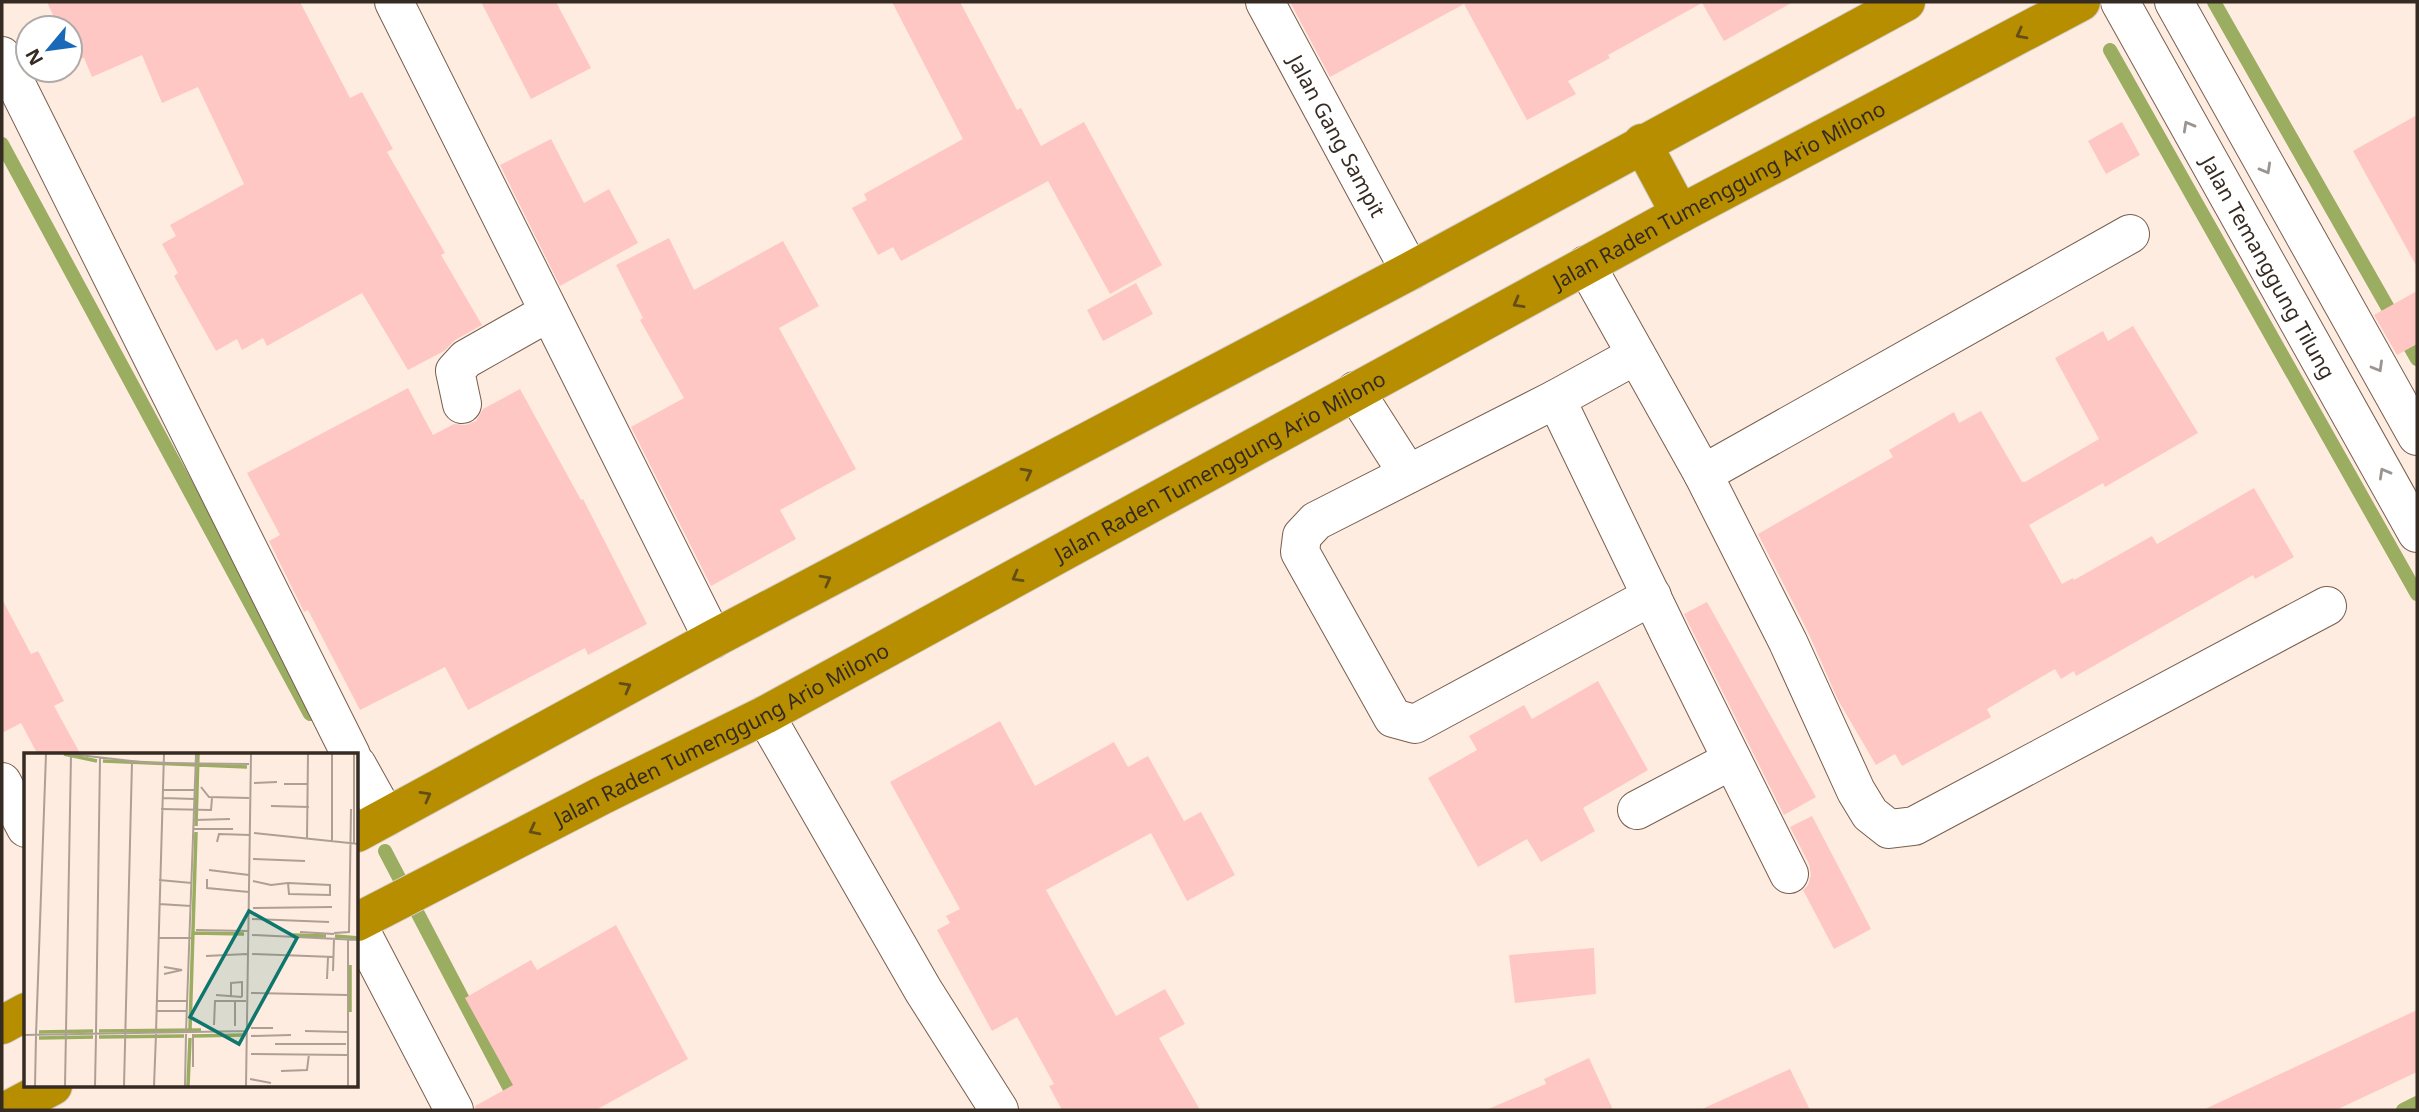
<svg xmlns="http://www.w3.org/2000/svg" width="2419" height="1112" font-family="'Noto Sans',sans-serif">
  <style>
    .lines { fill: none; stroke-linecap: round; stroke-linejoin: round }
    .stream { stroke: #9aad60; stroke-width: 14 }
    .building { fill: #fec7c3 }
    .minor-casing { stroke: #785f4e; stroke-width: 40 }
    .highway-casing { stroke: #d3d0cf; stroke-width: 40 }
    .minor { stroke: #fff; stroke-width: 38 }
    .highway { stroke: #b68e00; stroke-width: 38 }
    .oneway { stroke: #634e17 }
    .oneway2 { stroke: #9a9591 }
    .labels { text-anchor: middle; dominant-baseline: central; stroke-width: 5; stroke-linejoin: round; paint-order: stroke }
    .street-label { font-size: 21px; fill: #362b23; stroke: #fff }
    .inset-river { fill: none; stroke: #9aad60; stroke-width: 3.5 }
    .inset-road { fill: none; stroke: #ae9f94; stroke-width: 2 }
    .view { fill: #0f766e; fill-opacity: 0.15; stroke: #0f766e; stroke-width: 3.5 }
    .inset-edge { fill: none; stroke: #362b23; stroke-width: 3.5 }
  </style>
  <rect width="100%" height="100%" fill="#feece0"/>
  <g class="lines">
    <path class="stream" d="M2214,2L2417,359
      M2110,50L2417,594
      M2,144L310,714
      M385,851L521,1110
      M2403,1110L2417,1103"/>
  </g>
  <path class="building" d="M47,2H300L350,98L362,92L393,149L387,152L445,253L441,255L482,325L455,340L444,351L408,370L362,293L267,346L263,338L242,350L237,339L216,351L174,276L178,273L162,244L176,236L170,225L244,184L198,87L162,103L142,55L92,77L84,58H72L70,28H59Z
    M481,2H556L591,68L531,99Z
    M892,2H960L1017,110L1021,108L1041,146L1084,122L1162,265L1110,294L1048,181L901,261L893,247L878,255L852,208L867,200L864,194L963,139Z
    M1290,2H1793L1724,41L1702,3L1608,55L1610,58L1568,81L1576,94L1527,120L1464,4L1330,77Z
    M2417,115V267L2353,151Z
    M2122,122L2140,155L2106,174L2088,141Z
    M551,139L584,203L609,189L638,243L560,286L500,165Z
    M669,238L694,290L783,241L819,306L779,328L856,469L780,510L796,539L711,586L631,427L684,398L640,320L643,318L616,265Z
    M1136,283L1153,314L1103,341L1087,310Z
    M2417,291V344L2397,355L2374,315Z
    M2133,326L2198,433L2105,487L2103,483L2029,525L2062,584L2073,578L2074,580L2152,536L2157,544L2254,488L2294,557L2255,579L2253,575L2076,676L2074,671L2061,679L2055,669L1987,709L1991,717L1902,766L1895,754L1876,765L1838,700L1808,632L1758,534L1893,457L1889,450L1954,412L1959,423L1981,411L2022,482H2025L2099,439L2055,358L2103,331L2108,341Z
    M408,388L433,435L454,424L466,425L476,421L483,409L520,389L581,500L583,499L647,624L588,655L585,648L468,710L445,667L360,710L308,610L304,612L269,541L280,535L247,473Z
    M2,599L31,654L38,651L64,701L54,706L81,755H38L21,723L2,733Z
    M1707,602L1816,797L1784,815L1684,614Z
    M1598,681L1648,770L1583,808L1595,831L1541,862L1527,839L1478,867L1428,778L1477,750L1469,736L1524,705L1532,719Z
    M1000,721L1035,786L1114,742L1128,767L1148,756L1184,821L1201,812L1235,875L1187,901L1151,833L1046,890L1116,1016L1165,989L1185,1024L1159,1038L1200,1110H1062L1049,1086L1054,1084L1017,1017L992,1031L937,930L950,923L946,916L960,909L890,782Z
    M1812,816L1871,929L1834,949L1803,890L1808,885L1811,875L1809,864L1790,827Z
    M616,925L688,1059L596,1110H476L475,1106L513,1085L465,998L531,960L537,970Z
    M1594,948L1596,994L1515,1003L1509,955Z
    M2417,1010V1072L2336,1110H2203Z
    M1589,1058L1613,1110H1486L1546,1084L1544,1079Z
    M1790,1069L1810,1110H1700Z"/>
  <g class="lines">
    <defs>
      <g id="minor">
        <path d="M394,2L713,639"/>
        <path id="s1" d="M1265,2L1410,271"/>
        <path id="s2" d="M2120,2L2417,533"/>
        <path d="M2174,2L2417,436"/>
        <path d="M2,56L351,755"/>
        <path d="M1586,265L1703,474L1788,642L1856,791L1870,814L1889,829L1914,826L2327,606"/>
        <path d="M1636,355L1556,399L1672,639L1789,874"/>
        <path d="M1355,391L1408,474"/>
        <path d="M1556,399L1316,521L1302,536L1300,552L1393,718L1415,724L1652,596"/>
        <path d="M462,404L455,371L466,359L549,312"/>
        <path d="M1703,474L2130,234"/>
        <path d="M765,715L923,990L999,1110"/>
        <path d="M357,765L386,817"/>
        <path d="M2,782L26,828"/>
        <path d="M1637,810L1732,760"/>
        <path d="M357,924L454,1110"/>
      </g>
      <g id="highway">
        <path d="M1642,143L1680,214"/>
        <path d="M357,833L713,639L1410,271L1906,2"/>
        <path id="s3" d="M357,922L603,795L765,715L1680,214L2081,2"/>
        <path d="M2,1025L26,1012"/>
        <path d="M8,1110L53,1086"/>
      </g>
    </defs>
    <use href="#minor" class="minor-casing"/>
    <use href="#highway" class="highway-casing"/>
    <use href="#minor" class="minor"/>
    <use href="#highway" class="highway"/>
  </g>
  <defs><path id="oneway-chevron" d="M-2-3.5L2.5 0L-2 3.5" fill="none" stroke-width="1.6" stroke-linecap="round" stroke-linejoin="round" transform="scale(1.75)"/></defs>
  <g class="oneway">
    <use href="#oneway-chevron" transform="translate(2021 34) rotate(152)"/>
    <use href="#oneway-chevron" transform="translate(1518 303) rotate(151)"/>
    <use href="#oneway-chevron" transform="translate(1027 473) rotate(-28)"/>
    <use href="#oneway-chevron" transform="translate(1017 577) rotate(151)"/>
    <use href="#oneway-chevron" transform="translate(826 580) rotate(-28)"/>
    <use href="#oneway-chevron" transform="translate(626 687) rotate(-29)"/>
    <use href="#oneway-chevron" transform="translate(426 796) rotate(-29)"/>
    <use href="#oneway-chevron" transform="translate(534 830) rotate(153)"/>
  </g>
  <g class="oneway2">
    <use href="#oneway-chevron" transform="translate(2188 126) rotate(-119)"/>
    <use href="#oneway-chevron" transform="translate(2266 169) rotate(61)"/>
    <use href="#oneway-chevron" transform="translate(2378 367) rotate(60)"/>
    <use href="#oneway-chevron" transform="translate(2384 473) rotate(-119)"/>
  </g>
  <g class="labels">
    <g class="street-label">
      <text stroke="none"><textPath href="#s1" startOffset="152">Jalan Gang Sampit</textPath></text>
      <text stroke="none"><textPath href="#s3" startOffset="1544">Jalan Raden Tumenggung Ario Milono</textPath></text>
      <text stroke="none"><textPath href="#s2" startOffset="304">Jalan Temanggung Tilung</textPath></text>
      <text stroke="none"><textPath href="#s3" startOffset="976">Jalan Raden Tumenggung Ario Milono</textPath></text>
      <text stroke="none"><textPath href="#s3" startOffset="410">Jalan Raden Tumenggung Ario Milono</textPath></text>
    </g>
  </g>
  <g transform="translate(24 753)">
    <rect width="334" height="334" fill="#feece0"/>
    <path class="inset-river" d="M40,1L73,8M79,8L223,14M172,73L174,1M170,180L220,181M269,182L302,183M311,183L335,185M326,259V212M166,276L172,79M75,278L177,277M15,279L69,278M169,283L219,282M75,284L160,283M15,285L69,284M164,333L166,285"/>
    <path class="inset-road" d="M46,1L125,10L225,11M308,1V89M330,1V90M230,30L253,29M260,31H284M177,34L185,44L225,45M138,37H171M138,45L171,46M247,53L285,54M137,56L187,57L188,45M170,67L206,66M170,76H209M230,80L335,91M283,86L284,1M193,89L195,81L226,82M229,106L281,108M185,117L225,122M183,126V135L225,139M135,127L168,130M229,128L247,132L264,130L306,132V142L265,141L264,130M135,151L167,153M229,155L308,154M228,166L305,169M172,177L224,178M276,179L310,181M310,180L325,179L327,56M228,182L335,187M134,185H167M228,201L310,204M182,203L223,201M309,218L310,186M140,221L158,217L140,214M303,226L304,204M227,240L324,242M192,242L218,244M207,243V230L218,229V244M133,248H164M211,248V273M133,258H163M190,272L191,248H222M227,275H249M281,278L323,279M132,279L140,1M162,279L172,1M72,280L76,5M0,282L223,278M12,282L22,1M227,283L267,282M251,291H322M227,301L323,302M169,314V281M257,318L283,317L285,301M226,326L247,330M11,333L12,283M41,333L47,2M71,333L72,282M100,333L108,9M130,333L132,281M161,333L162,281M222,333L227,1M324,333V186"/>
    <path class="view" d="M225,158L273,185L215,291L166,264Z"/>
    <rect width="334" height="334" class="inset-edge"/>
  </g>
  <rect width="2419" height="1112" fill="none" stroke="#362b23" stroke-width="7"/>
  <g transform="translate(49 49) rotate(241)"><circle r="33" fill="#ffffff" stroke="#afaaa7" stroke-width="2"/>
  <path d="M0-5L12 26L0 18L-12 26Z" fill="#1969b8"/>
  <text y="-10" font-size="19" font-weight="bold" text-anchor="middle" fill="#362b23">N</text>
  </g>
</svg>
